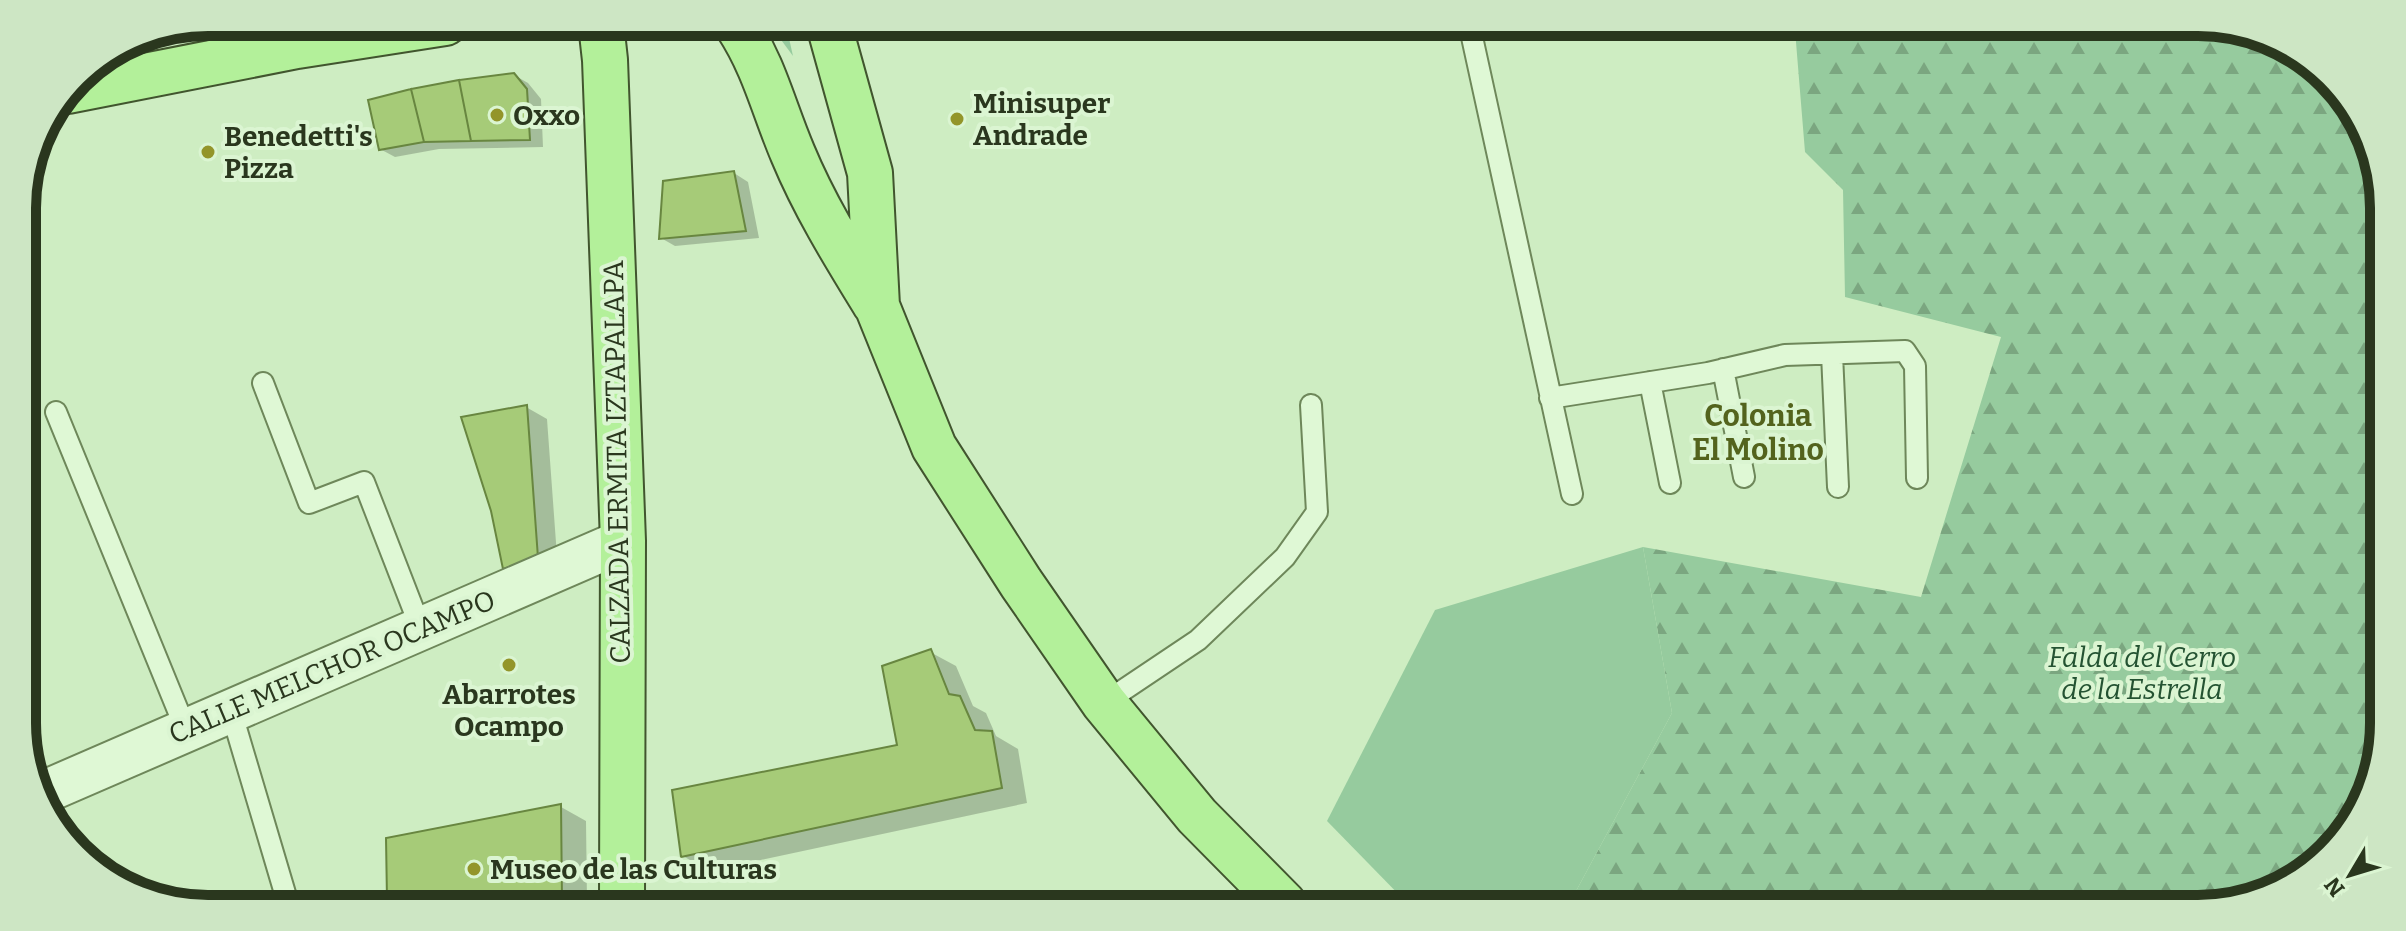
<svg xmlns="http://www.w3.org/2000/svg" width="2406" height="931" font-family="Bitter,serif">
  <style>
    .grass { fill: url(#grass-tufts) }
    .forest { fill: url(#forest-firs) }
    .green { fill: #96cb9e }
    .shadow { fill: #0003 }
    .building { fill: #a6cb78; stroke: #688640; stroke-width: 2 }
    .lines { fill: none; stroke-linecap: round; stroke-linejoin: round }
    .service-casing { stroke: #6e875a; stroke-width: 24 }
    .minor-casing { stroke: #6e875a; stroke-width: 46 }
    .primary-casing { stroke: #41552e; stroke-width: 48 }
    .service { stroke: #dff8d5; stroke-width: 20 }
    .minor { stroke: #dff8d5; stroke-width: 42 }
    .primary { stroke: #b3f09a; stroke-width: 44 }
    .poi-dot { fill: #93952a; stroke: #dbf5d2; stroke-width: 3 }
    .labels { text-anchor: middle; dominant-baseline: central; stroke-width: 8; stroke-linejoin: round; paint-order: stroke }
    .poi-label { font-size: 28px; font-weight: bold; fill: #2a371e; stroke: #dbf5d2; text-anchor: start }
    .street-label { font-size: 28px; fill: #2a371e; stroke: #dbf5d2 }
    .park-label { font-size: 28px; font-style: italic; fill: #245332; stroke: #dbf5d2 }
    .neighbourhood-label { font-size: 30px; font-weight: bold; fill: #53631d; stroke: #dbf5d2 }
    .rim { fill: none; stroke: #2a371e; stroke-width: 10 }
  </style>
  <defs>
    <pattern id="grass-tufts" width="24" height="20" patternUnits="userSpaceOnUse" patternTransform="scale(2)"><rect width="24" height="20" fill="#96cb9e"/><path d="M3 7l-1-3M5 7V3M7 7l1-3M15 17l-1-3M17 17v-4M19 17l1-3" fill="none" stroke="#7ba680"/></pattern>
    <pattern id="forest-firs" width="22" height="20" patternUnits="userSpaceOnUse" patternTransform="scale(2)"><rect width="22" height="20" fill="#96cb9e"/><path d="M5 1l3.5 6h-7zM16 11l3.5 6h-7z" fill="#7ba680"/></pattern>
  </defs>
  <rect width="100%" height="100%" fill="#ceedc2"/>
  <path class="grass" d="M770,25H786L793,56Z"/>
  <path class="forest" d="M1795,30L2258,32L2345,94L2382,183L2374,783L2311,871L2210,909L1568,906L1672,713L1643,547L1921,597L2001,337L1845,297L1843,190L1805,152Z"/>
  <path class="green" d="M1643,547L1672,713L1568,906L1409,905L1327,821L1435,610Z"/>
  <path class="shadow" d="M514,75L528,83L541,99L543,147L439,149L395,157L380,149Z
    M734,173L748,182L759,238L675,246L661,238Z
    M526,407L547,419L558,570L525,580L504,568Z
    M930,652L956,666L973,706L986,713L996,736L1018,749L1027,803L709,871L683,856L900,747Z
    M561,807L586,821L587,901L390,900Z"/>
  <path class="building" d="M514,73L527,89L530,140L471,141L459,80Z
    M459,80L471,141L424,142L411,89Z
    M411,89L424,142L379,150L368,100Z
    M734,171L746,231L659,239L663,181Z
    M527,405L538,558L503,569L491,511L461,417Z
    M931,649L949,694L960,696L975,730L992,731L1002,788L681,857L672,790L897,745L882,666Z
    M561,804L562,901L387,900L386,838Z"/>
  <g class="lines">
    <defs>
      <path id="service" d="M1470,28L1572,494
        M1832,354L1838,487
        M1723,369L1744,477
        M1650,382L1670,483
        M263,383L309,503L364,482L421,629
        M1550,398L1708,373L1785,355L1905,351L1915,366L1917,478
        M56,412L186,730
        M1104,703L1198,640L1285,557L1317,512L1311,405
        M231,711L287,900"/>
      <path id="minor" d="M42,793L623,541"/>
      <path id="primary" d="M601,24L605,60L623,541L622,901
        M737,25C765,68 773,107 793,154C815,207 845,255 875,304
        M829,25L870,173L877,306L934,447L1021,583L1104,703L1197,816L1284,904
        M68,91L297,46L445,23"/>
    </defs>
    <use href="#service" class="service-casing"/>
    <use href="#minor" class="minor-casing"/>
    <use href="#primary" class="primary-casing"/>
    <use href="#service" class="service"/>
    <use href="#minor" class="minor"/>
    <use href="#primary" class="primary"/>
  </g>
  <g class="poi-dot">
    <circle cx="497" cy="115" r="8"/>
    <circle cx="957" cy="119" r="8"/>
    <circle cx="208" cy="152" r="8"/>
    <circle cx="509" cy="665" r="8"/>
    <circle cx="474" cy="869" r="8"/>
  </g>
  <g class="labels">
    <g class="poi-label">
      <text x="973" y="103">Minisuper<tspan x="973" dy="32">Andrade</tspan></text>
      <text x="513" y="115">Oxxo</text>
      <text x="224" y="136">Benedetti's<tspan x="224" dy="32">Pizza</tspan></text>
      <text x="509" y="694" text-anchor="middle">Abarrotes<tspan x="509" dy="32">Ocampo</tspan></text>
      <text x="490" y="869">Museo de las Culturas</text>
    </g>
    <g class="street-label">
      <text transform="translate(617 462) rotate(-91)">CALZADA ERMITA IZTAPALAPA</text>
      <text transform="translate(332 667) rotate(-23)">CALLE MELCHOR OCAMPO</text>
    </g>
    <g class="park-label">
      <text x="2142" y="657">Falda del Cerro<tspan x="2142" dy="32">de la Estrella</tspan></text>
    </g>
    <g class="neighbourhood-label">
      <text x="1758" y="416">Colonia<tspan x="1758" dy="34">El Molino</tspan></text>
    </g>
  </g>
  <path d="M0 0H2406V931H0ZM208 36H2198A172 172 0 0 1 2370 208V723A172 172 0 0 1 2198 895H208A172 172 0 0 1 36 723V208A172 172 0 0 1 208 36Z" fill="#cde6c4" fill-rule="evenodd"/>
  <path class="rim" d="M208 36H2198A172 172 0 0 1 2370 208V723A172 172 0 0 1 2198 895H208A172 172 0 0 1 36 723V208A172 172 0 0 1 208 36Z"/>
  <g transform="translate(2350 875) rotate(232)" stroke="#dbf5d2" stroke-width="6" paint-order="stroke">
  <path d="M0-6L14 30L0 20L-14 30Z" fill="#2a371e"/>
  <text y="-12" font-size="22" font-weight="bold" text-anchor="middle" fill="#2a371e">N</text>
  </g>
</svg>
